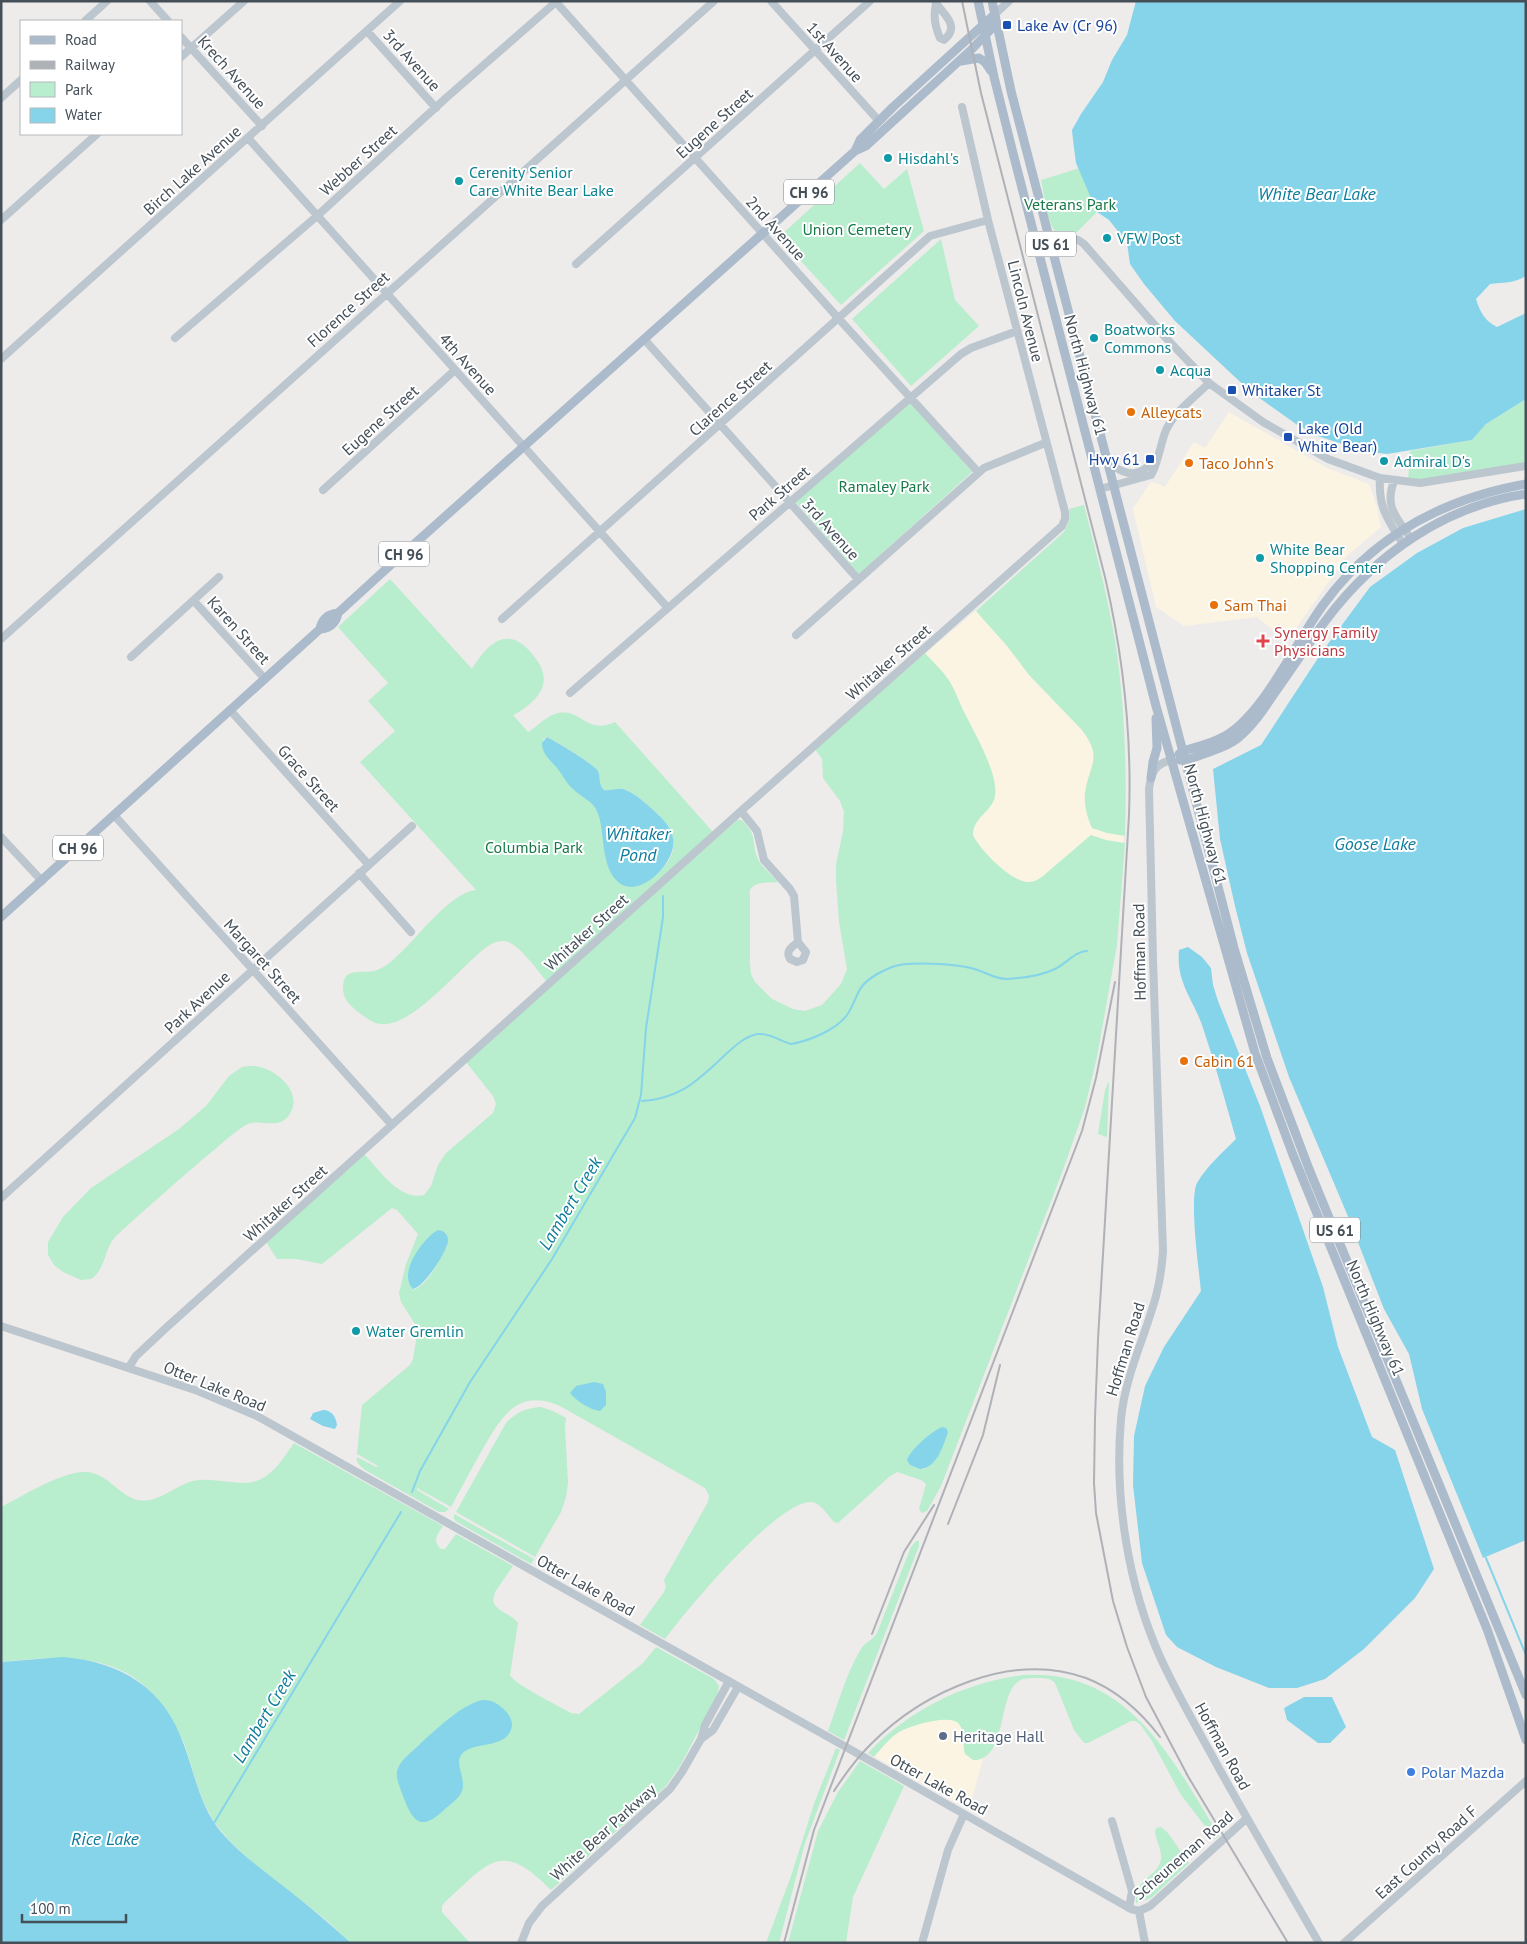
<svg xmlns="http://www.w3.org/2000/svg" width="1527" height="1944" font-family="'PT Sans',sans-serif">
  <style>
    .commercial { fill: #fbf4e3 }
    .green { fill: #b8edcd; fill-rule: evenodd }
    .water { fill: #85d4ea }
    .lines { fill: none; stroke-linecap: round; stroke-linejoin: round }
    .stream { stroke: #85d4ea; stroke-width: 2 }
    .minor { stroke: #bcc6ce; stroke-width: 8 }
    .major { stroke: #abbbcb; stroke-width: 9 }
    .rail { stroke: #aeb1b6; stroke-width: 2 }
    .transit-dot { fill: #1a4fb4; stroke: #fff; stroke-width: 2 }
    .culture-dot { fill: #0f9aa8; stroke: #fff; stroke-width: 2 }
    .food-dot { fill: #e8710a; stroke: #fff; stroke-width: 2 }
    .health-dot { fill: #e0444e; stroke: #fff; stroke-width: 2 }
    .service-dot { fill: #5c6f8a; stroke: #fff; stroke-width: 2 }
    .shop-dot { fill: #3f7fe0; stroke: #fff; stroke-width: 2 }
    .labels { text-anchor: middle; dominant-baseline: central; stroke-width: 4; stroke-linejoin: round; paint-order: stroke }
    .shield { fill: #fff; stroke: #7c848a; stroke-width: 1 }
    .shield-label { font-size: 15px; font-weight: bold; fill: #444f58 }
    .transit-label { font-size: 16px; fill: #164399; stroke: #fff; text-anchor: start }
    .street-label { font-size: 16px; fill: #444f58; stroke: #fff }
    .culture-label { font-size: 16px; fill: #0d838f; stroke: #fff; text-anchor: start }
    .park-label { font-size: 16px; fill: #177848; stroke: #fff }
    .food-label { font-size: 16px; fill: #c56008; stroke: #fff; text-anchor: start }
    .health-label { font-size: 16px; fill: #be3a42; stroke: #fff; text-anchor: start }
    .service-label { font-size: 16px; fill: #4e5e75; stroke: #fff; text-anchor: start }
    .shop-label { font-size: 16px; fill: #366cbe; stroke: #fff; text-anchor: start }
    .water-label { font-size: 18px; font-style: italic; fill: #0d7c9c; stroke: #fff }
  </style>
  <rect width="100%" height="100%" fill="#eeebeb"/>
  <path class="commercial" d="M1229,412L1327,468L1369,484L1377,507L1381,527L1347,556L1287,641L1257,617L1184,626L1156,607L1133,509L1150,483L1153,482L1165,487L1194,442L1205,448Z
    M999,591L1124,734L1125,814L1118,932H998L866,704Z
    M1005,1678L969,1810L868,1753L881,1741Z"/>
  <path class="green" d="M860,163L884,189L907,169L924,231L841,305L779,237Z
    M1080,168L1097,212L1077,232L1058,234C1047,226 1044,193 1041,180Z
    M941,239L955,300L979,326L911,386L852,319Z
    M1526,399V466L1408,482L1410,451L1472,440L1486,424Z
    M909,400L972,472L859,574L794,500Z
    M1084,505C1096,552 1108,598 1116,646C1125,709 1127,772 1125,836L1107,833L1092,828C1087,817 1084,805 1085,793C1089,764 1104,758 1081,729L1029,675L1007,646L976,611L1064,532L1069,521V509Z
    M390,579L472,669C488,642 509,624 533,655C547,672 548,687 532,702C526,707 520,712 513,715L528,732C537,727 545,717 555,714C581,706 585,736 615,722L713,832L547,982C538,971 518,942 504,941C493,940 482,950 475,957C454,975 410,1027 382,1024C374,1024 368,1019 362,1015C353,1008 343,1001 343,988C343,966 361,974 374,971C382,969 390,963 396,957C416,940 450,892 476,890L360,762L395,731L368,701L388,683L338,627ZM547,737C556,741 594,764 598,771C601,778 598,785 604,790C610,791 617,788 623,789C633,792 641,800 649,806C674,827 685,849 657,874L543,740Z
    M925,653C933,662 943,671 950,682C955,690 959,701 963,710C973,730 999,774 995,796C992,812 973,817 973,835C979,849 1012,883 1029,882C1034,882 1039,879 1043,876L1091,835L1106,840L1125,843L1117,945L1097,1057L1085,1107L1063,1170L941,1486L927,1511L922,1513L919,1509L926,1484L921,1480L897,1472L889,1477L838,1523L834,1522C828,1516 821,1503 812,1502C778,1499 685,1612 665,1639L640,1625L664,1592L666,1586L664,1580L708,1502L709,1495L705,1488L560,1406C516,1387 500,1419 481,1452C471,1470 461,1488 451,1507L417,1488V1490L449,1509L445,1512H439L365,1470C360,1466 356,1463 357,1457L376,1467L378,1466L357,1454L362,1405L410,1365L413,1359L418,1329L401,1302L399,1293L406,1264L418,1234L397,1210L392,1208L322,1264L296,1259H277L266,1242L364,1154C379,1169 399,1201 424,1195L431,1186L438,1165L446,1153L493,1113L496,1104L493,1096L466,1062L737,820H742C758,837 751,839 757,857C761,867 771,874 778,882C768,883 755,881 750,890V963L751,974L755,982L772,999L793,1009L805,1011L822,1005L841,984L847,969L839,922L836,880V864L843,832L844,812L840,801L823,778L822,759L815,749ZM424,1243L447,1245C440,1260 429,1283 414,1290C400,1277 415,1254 424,1243ZM942,1427C940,1442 941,1464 923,1469L910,1465V1454Z
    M249,1066C271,1064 306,1091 289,1115C277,1132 259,1116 244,1126C229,1136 216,1149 202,1160C173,1185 144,1210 116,1236C103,1250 107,1268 91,1279L81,1280L63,1272L54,1265L48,1255V1242L63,1217L91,1188L179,1129L206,1106L229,1076L242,1067Z
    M1109,1081L1107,1137L1098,1134L1105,1090Z
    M541,1407L553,1411L566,1418L565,1427L568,1483L566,1497L561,1512L535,1557L456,1512L506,1423C516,1412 527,1408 541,1407Z
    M294,1443L443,1526C437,1535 432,1541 441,1549H445L456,1534L513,1566L495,1592L493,1601C497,1613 511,1613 518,1623L510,1675C515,1685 559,1706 571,1713L579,1714L643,1663L656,1647L714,1679L719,1686L717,1696L680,1766L666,1786L551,1890C501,1839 489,1862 445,1902L442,1906V1912L470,1943H351C338,1931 325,1918 311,1908C281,1884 247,1862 222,1832C200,1806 195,1774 184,1743C178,1729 171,1719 162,1707C158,1701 154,1694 148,1689C109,1651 51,1657 1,1662V1507C23,1496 60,1472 85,1472C107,1472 118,1495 137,1500C156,1505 176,1485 193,1481C215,1476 240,1489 261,1479C276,1472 285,1455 294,1443Z
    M454,1514L534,1559L531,1564L457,1522L454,1519Z
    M919,1541V1546L844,1740L828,1731C838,1704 846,1674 861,1649C865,1642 873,1640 877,1633L911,1547L916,1541Z
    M1024,1675C1128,1669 1173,1759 1219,1836L1215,1839L1181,1795L1152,1741L1140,1724L1135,1721H1131L1088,1743H1084L1074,1730L1055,1683C1050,1677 1042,1678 1034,1678C1029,1678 1023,1678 1019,1681C997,1694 1008,1761 973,1760L965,1754C962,1744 966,1733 959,1724C951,1713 909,1726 899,1732C889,1738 882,1748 874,1757L868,1753C909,1710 965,1682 1024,1675Z
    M836,1748L840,1750L805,1843L779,1943H766L791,1876L815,1801Z
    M860,1761L904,1786L853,1897L846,1943H788L818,1831L838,1792Z
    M1161,1827L1168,1833L1189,1863L1151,1898L1136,1903C1135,1876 1158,1878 1161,1859C1162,1850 1156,1840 1155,1832L1156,1828Z"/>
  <path class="water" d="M1136,1H1526V276C1513,284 1504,282 1490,284L1476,299C1480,312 1485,321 1497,327L1526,313V399L1486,424L1472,440L1387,454L1363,451L1318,436L1296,424L1251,392L1175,321L1144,284L1130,264L1127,243L1109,220L1097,212L1076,163L1073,140L1072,130L1081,114L1103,82L1112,60L1127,35Z
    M1526,509V1540L1483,1558L1422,1409L1409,1354L1384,1309L1347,1214L1289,1077L1247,953L1235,906L1220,839L1213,769L1261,745L1322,652L1370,587L1417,553L1463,528Z
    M547,737C555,741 594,764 598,771C601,778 598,784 604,790C610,791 616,788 623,789C633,792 643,801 651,808C660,816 671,826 673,838C678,862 638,902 617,881C598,862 607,823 594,806C588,799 579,795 573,789C566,783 563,775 557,768C553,763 548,759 545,754C543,750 542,747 542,743Z
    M1188,947L1202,957L1211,968L1213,985L1218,1001L1260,1106L1323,1287L1338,1347L1372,1437L1395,1450L1434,1569L1415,1598L1364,1649L1325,1679L1297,1688H1269L1216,1667L1177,1647L1166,1635L1142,1563L1133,1485L1134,1436L1145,1386L1164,1347L1201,1291C1199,1271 1189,1199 1197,1183C1207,1166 1222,1153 1236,1139C1225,1101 1215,1063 1202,1025C1192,997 1176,982 1179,950Z
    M438,1230L442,1231C446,1233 448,1236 448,1241C447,1252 424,1287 413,1289C397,1274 423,1238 438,1230Z
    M594,1382L603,1384L606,1392V1405L600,1411C591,1410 576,1401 570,1393L576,1386Z
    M323,1410C332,1410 336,1417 337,1425L335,1429L323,1426L310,1419L313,1413Z
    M942,1427L946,1428L948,1432C943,1446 937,1468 920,1469L910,1465L907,1460C910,1450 932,1431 942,1427Z
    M63,1657C121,1662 164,1687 184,1745C195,1775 200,1806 221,1832C240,1854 264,1871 287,1889C309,1906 330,1924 351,1943H1V1662Z
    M1304,1697H1332L1346,1727L1330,1743H1318L1287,1720L1284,1708Z
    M483,1700C490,1700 495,1702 500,1706C506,1711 512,1717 512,1725C509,1752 468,1739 460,1757C456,1766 466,1779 462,1791C459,1799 450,1804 444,1810C420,1832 413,1822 403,1796C397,1779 392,1772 405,1758C424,1741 459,1704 483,1700Z"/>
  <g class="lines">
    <path class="stream" d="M642,1101C681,1099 699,1079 726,1054C735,1046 745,1036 758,1034C770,1033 780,1041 791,1044C809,1041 836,1030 847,1015C852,1008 855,999 859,991C865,979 880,972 892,967C907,961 955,964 971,968C984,971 994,979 1007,979C1023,978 1041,976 1055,969C1066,964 1075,951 1087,951
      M412,1492L420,1471L470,1382L552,1259L635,1118L641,1095L646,1028L663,917V896
      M1486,1558L1526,1655
      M214,1823L401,1512"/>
    <path class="minor" d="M150,1L168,21
      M555,1L839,319L978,472
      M771,1L879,121
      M935,1C941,13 962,25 944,40L940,38C935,27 933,16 936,4
      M995,14L1009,1
      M85,21L107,1
      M367,31L436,108
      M181,37L262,126
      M181,57L244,1
      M1,98L21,80
      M248,138L668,608
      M1,220L97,134
      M1049,235C1062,239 1074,235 1084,244L1166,338L1209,383L1263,422L1328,459L1380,478L1420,483L1526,466
      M576,264L870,1
      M175,338L317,216L446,98L557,1
      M644,339L858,579
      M1,359L400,1
      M1108,463C1128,477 1140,478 1156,458
      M1380,478C1378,507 1388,520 1403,544
      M1394,481C1384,508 1397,517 1411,539
      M1100,489L1151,475C1157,467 1161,442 1166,430C1175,411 1194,398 1209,383
      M323,490L455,370
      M194,601L265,679
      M502,619L930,236L988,220
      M796,635L984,468L1045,443
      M1,639L714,1
      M131,657L219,577
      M570,693L961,354L971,348L1017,331
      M230,710L368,864
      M1172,760C1155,763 1151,773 1149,789L1153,960L1163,1251C1162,1266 1160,1281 1156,1296C1145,1337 1125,1376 1121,1419C1114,1498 1128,1586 1161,1659C1179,1698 1201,1735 1221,1772C1253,1829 1286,1886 1319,1943
      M741,811L757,831L764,860L790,889L794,896L798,942L806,952L803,960L797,962L790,959C785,951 792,947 798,942
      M114,815L392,1125
      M1,837L42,881
      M359,873L411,932
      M1,1198L412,826
      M1,1326L198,1391L257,1416L846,1747L1131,1909L1139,1911
      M129,1367L136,1356L167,1327L741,811L1062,526L1065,519V512L988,220L962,107
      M701,1739L713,1730L738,1687
      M1112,1821L1132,1891L1129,1908
      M1139,1911L1150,1906L1247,1818
      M1139,1911L1145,1943
      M521,1943L529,1923L542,1906L670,1789L682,1772L701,1739L705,1725L729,1681
      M922,1943L948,1850L964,1814
      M1344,1943L1526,1781"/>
    <path class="major" d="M978,1L994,77L1014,157L1156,706L1255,1053L1293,1155L1487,1629L1526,1740
      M992,1L1011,91L1062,287L1234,948L1267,1058L1309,1169L1526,1695
      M961,61L979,58L985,62L991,71
      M855,151L860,140L893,107L995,14
      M320,629C322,619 328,614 338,613
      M1179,754L1183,751C1196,747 1211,744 1223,737C1262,717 1296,642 1323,605C1373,536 1442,499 1526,484
      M1180,760H1186C1203,754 1223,749 1238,738C1253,726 1263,710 1274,694C1291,670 1308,644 1326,620C1375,555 1444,506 1526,494
      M1151,778L1153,762L1157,748L1156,718
      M1,917L320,629C330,628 336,623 338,613L384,571L855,151L866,146L971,50L997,23"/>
    <path class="rail" d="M962,1L981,93L1105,577C1123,655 1132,734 1129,815L1098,1339L1095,1418L1094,1483L1096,1513L1113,1601L1127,1647L1146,1697L1190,1780
      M948,1524L983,1435L1000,1365
      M872,1634L904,1552L934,1505
      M1186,1773L1288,1943
      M834,1791C845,1774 857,1758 871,1744C924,1691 1012,1651 1086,1678C1117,1690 1141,1712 1160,1737
      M784,1943L814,1830L1082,1131L1096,1078L1115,982"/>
  </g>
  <g class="transit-dot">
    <rect x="1002" y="20" width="10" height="10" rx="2.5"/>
    <rect x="1227" y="385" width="10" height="10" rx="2.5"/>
    <rect x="1283" y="432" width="10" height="10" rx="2.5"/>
    <rect x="1145" y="454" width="10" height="10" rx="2.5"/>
  </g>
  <g class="culture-dot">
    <circle cx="888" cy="158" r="5"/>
    <circle cx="459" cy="181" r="5"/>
    <circle cx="1107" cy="238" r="5"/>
    <circle cx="1094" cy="338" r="5"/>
    <circle cx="1160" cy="370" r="5"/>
    <circle cx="1384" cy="461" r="5"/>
    <circle cx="1260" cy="558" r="5"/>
    <circle cx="356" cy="1331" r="5"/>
  </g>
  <g class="food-dot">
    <circle cx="1131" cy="412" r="5"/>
    <circle cx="1189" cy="463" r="5"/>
    <circle cx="1214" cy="605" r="5"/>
    <circle cx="1184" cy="1061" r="5"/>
  </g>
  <path class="health-dot" d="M1260.5 633.5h5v5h5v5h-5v5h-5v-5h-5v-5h5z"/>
  <circle class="service-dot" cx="943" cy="1736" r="5"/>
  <circle class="shop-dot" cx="1411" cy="1772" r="5"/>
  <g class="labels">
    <g class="shield">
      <rect x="784" y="179.5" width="50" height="25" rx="4"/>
      <rect x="1026" y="231.5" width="50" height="25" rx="4"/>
      <rect x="379" y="541.5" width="50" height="25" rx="4"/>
      <rect x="53" y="835.5" width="50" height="25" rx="4"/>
      <rect x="1310" y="1217.5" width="50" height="25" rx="4"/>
    </g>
    <g class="shield-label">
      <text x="809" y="192">CH 96</text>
      <text x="1051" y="244">US 61</text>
      <text x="404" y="554">CH 96</text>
      <text x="78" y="848">CH 96</text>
      <text x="1335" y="1230">US 61</text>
    </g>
    <g class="transit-label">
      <text x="1017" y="25">Lake Av (Cr 96)</text>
      <text x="1242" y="390">Whitaker St</text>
      <text x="1298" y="428">Lake (Old<tspan x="1298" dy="18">White Bear)</tspan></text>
      <text x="1140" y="459" text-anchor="end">Hwy 61</text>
    </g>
    <g class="street-label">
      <text transform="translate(835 52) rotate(48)">1st Avenue</text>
      <text transform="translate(412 60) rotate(48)">3rd Avenue</text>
      <text transform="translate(232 72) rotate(48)">Krech Avenue</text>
      <text transform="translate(714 123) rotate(-42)">Eugene Street</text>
      <text transform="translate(358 160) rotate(-42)">Webber Street</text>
      <text transform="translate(192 170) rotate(-42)">Birch Lake Avenue</text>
      <text transform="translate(776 228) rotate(48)">2nd Avenue</text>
      <text transform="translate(348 309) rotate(-42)">Florence Street</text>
      <text transform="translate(1026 311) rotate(76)">Lincoln Avenue</text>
      <text transform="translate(468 364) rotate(48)">4th Avenue</text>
      <text transform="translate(1086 375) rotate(75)">North Highway 61</text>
      <text transform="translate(730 398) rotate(-42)">Clarence Street</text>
      <text transform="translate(380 420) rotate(-42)">Eugene Street</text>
      <text transform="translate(779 493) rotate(-41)">Park Street</text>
      <text transform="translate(831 529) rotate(48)">3rd Avenue</text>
      <text transform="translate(239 630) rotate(48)">Karen Street</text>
      <text transform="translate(888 662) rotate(-41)">Whitaker Street</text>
      <text transform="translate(309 778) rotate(48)">Grace Street</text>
      <text transform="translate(1206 824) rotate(75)">North Highway 61</text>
      <text transform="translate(586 932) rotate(-42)">Whitaker Street</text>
      <text transform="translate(1139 952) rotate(-91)">Hoffman Road</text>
      <text transform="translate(263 961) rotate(48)">Margaret Street</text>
      <text transform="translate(197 1002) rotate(-43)">Park Avenue</text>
      <text transform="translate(285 1203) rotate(-42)">Whitaker Street</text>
      <text transform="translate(1376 1318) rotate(67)">North Highway 61</text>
      <text transform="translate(1125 1349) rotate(-73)">Hoffman Road</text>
      <text transform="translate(215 1386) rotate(22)">Otter Lake Road</text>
      <text transform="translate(586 1585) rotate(29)">Otter Lake Road</text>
      <text transform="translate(1223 1746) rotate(61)">Hoffman Road</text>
      <text transform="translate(939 1784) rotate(29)">Otter Lake Road</text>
      <text transform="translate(603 1832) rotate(-42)">White Bear Parkway</text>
      <text transform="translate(1426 1852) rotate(-42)">East County Road F</text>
      <text transform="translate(1183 1855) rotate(-41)">Scheuneman Road</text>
    </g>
    <g class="culture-label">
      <text x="898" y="158">Hisdahl's</text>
      <text x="469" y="172">Cerenity Senior<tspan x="469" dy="18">Care White Bear Lake</tspan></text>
      <text x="1117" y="238">VFW Post</text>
      <text x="1104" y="329">Boatworks<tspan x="1104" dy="18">Commons</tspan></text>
      <text x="1170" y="370">Acqua</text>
      <text x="1394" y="461">Admiral D's</text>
      <text x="1270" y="549">White Bear<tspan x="1270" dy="18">Shopping Center</tspan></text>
      <text x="366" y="1331">Water Gremlin</text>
    </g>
    <g class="park-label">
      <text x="1070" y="204">Veterans Park</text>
      <text x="857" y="229">Union Cemetery</text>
      <text x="884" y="486">Ramaley Park</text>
      <text x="534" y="847">Columbia Park</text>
    </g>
    <g class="food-label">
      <text x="1141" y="412">Alleycats</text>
      <text x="1199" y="463">Taco John's</text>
      <text x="1224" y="605">Sam Thai</text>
      <text x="1194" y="1061">Cabin 61</text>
    </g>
    <g class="health-label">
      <text x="1274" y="632">Synergy Family<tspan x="1274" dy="18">Physicians</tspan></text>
    </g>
    <g class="service-label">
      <text x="953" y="1736">Heritage Hall</text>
    </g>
    <g class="shop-label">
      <text x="1421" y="1772">Polar Mazda</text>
    </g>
    <g class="water-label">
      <text x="1317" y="193">White Bear Lake</text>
      <text x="638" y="833">Whitaker<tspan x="638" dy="21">Pond</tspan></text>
      <text x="1375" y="843">Goose Lake</text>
      <text transform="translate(570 1203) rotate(-59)">Lambert Creek</text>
      <text transform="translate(264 1716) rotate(-59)">Lambert Creek</text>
      <text x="105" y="1838">Rice Lake</text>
    </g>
  </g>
  <rect width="1527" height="1944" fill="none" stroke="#444f58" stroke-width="5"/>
  <rect x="20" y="20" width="162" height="115" fill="#ffffff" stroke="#b4b9bc"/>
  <rect x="30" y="36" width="25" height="8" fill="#abbbcb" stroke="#b4b9bc"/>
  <text x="65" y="45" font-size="15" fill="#444f58">Road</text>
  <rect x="30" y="61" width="25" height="8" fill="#aeb1b6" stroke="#b4b9bc"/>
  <text x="65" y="70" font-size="15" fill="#444f58">Railway</text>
  <rect x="30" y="82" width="25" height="15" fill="#b8edcd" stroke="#b4b9bc"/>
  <text x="65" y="95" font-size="15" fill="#444f58">Park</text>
  <rect x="30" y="108" width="25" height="15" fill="#85d4ea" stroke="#b4b9bc"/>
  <text x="65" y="120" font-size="15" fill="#444f58">Water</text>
  <path d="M22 1914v8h104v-8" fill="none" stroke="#444f58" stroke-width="2.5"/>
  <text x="30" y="1914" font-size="15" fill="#444f58" stroke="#ffffff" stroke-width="4" paint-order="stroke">100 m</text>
</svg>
